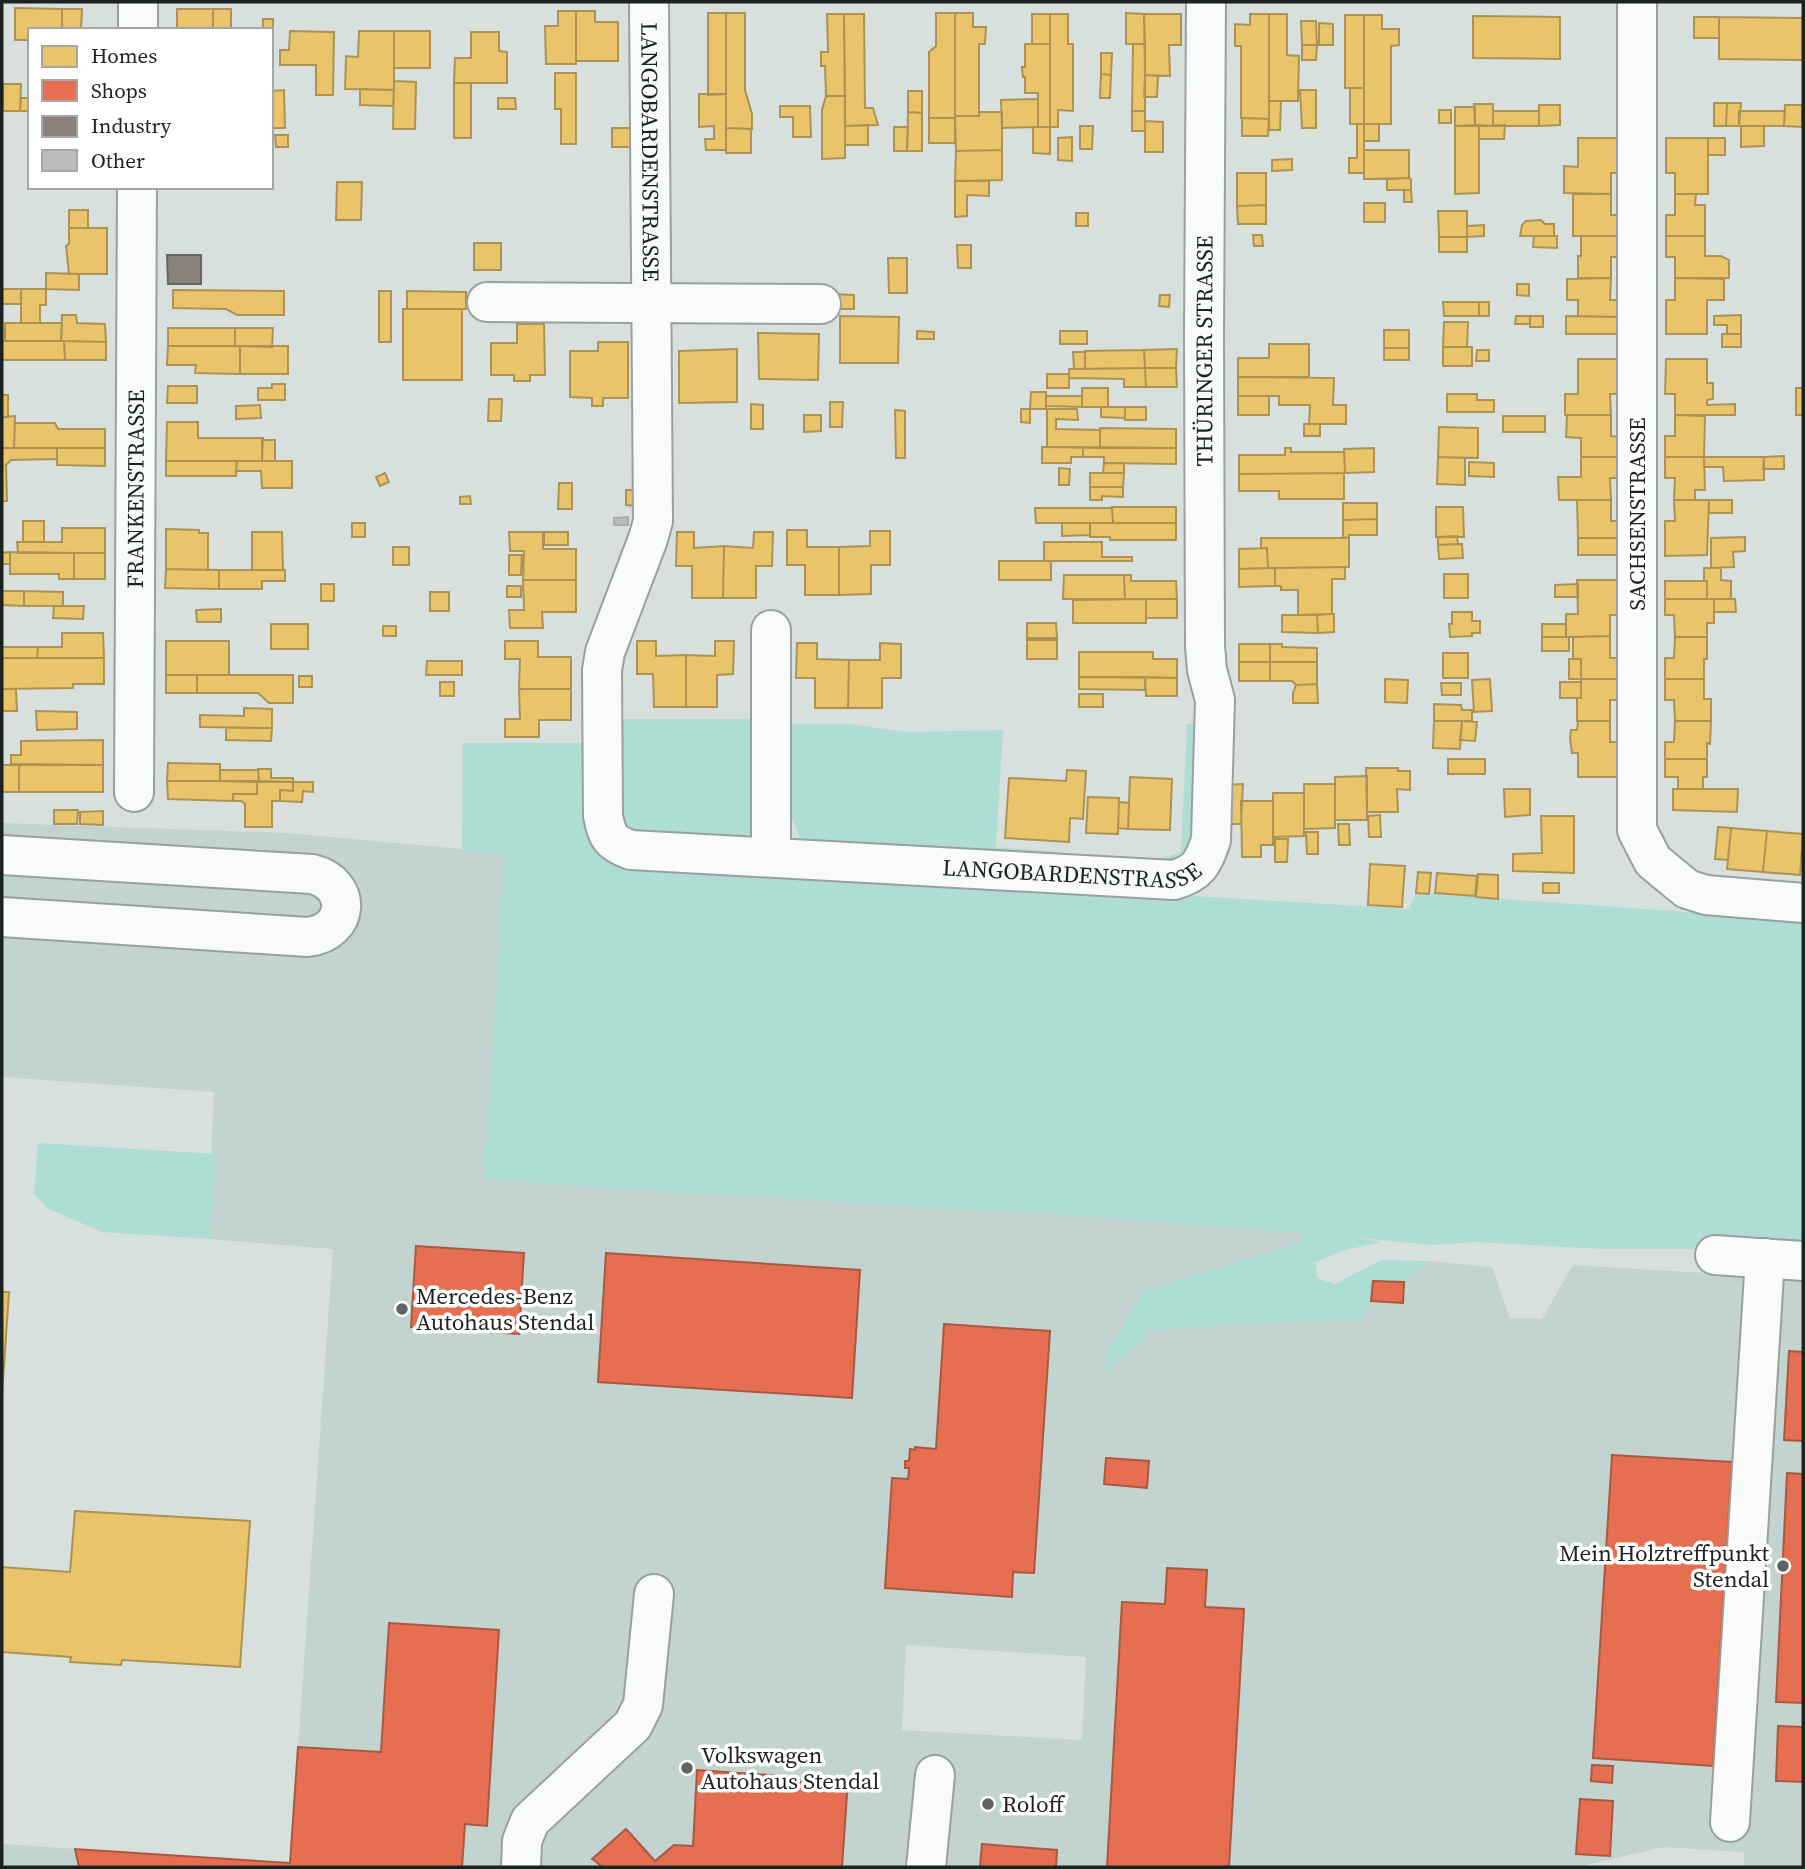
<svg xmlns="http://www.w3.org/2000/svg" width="1805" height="1869" font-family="'Source Serif 4',serif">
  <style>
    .built { fill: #c3d3cf; fill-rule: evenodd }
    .green { fill: #aeddd3 }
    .homes { fill: #e9c46a; stroke: #ac9354; stroke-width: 2 }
    .shops { fill: #e76f51; stroke: #aa5842; stroke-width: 2 }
    .industry { fill: #8a817c; stroke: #696460; stroke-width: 2 }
    .building { fill: #bbbdbd; stroke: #abadad; stroke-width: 2 }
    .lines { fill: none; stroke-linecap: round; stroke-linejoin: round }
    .minor-casing { stroke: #9aa09f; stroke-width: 42 }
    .minor { stroke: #f9fafa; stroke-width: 38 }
    .poi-dot { fill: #5e6462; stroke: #fff; stroke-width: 2.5 }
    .labels { text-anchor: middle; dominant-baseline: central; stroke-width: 7; stroke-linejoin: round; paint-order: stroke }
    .street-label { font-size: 23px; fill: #1c2220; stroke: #fff }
    .poi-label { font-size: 23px; fill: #1c2220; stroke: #fff; text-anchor: start }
  </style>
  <rect width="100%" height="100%" fill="#d8e0de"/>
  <path class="built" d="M2,823L287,833L506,853L484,1180L1113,1218L1300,1233L1299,1243L1143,1291L1105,1355V1371L1146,1330L1362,1318L1371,1301L1373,1281L1404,1282L1428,1261L1492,1267L1510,1318L1542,1319L1573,1265L1803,1279V1867H1744V1852L1664,1847L1578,1867H2V1844L290,1863L333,1249L209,1239L217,1154L211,1153L214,1092L2,1077ZM906,1645L1086,1657L1082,1740L902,1730Z"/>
  <path class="green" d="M622,719H749L758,726L754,828L742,841L634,836L620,828L614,726Z
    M783,724H849L906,732L1003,730L996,847L1063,852V860L798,845L799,836L791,817L782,816Z
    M1187,724H1203L1198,837L1176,864H1116V856C1138,857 1162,863 1181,851Z
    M463,743H588L616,861L1409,909L1416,893L1803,920V1249H1601L1477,1242L1433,1245L1359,1238L1381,1242L1342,1251L1316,1262L1317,1278L1335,1284L1381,1260L1428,1261L1404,1282L1373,1281L1371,1301L1362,1318L1146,1330L1143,1341L1104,1372L1105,1355L1143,1291L1299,1243L1300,1233L1113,1218L484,1180L505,854L462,849Z
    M38,1143L217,1154L209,1239L102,1232L47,1208L34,1194Z"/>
  <path class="homes" d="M15,8L62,9V30H30V40H15Z
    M62,9H82L81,30H62Z
    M177,9H213V30H177Z
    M213,9H231V30H213Z
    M558,11H576V64H546L545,26H558Z
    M576,11H595V22H618V61H576Z
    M708,13H726V94L708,95Z
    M726,13H745V90L752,114V129L726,128Z
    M936,13H955V118H929V52L936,46Z
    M955,13H973V27H986L985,44H979V116H955Z
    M1126,13L1144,14L1145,44H1126Z
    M827,14H844L845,96H826L825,66H821V52H828Z
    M844,14H864L865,108H873L878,125L845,126Z
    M1032,14H1050V44H1032Z
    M1050,14H1068V44H1073V111L1058,110V127H1050Z
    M1144,14H1181V45H1169L1170,76L1145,75Z
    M1250,14H1269V119L1241,118V46H1235V24L1250,25Z
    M1269,14H1287V55L1299,56L1298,101H1269Z
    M1345,15H1364V88H1345Z
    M1364,15H1382V29H1399V45L1391,46V124H1364Z
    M1473,16L1560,17V59L1473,58Z
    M1694,17H1719V38H1694Z
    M1719,17L1803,18V60L1719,59Z
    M263,19H273V29H263Z
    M1301,21H1316L1317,45H1302Z
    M1319,23L1333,24V45H1319Z
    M290,31L334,32L333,95H316V65H280V50H289Z
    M359,31H394V90L345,89L346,56L358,57Z
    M394,31H430V68H394Z
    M471,32H499V51L507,52V83H454L455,58H471Z
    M1025,44H1050V127H1038V93H1025V77H1023L1022,67H1025Z
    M1133,44H1145V111H1132Z
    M1302,45H1317L1316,60H1302Z
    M1101,53H1112L1111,75L1101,74Z
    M555,73H576V144H561V109H555Z
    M1101,74L1111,75L1110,98H1100Z
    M1145,75L1158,76L1157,97H1144Z
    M394,81L416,82L415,129H393Z
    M454,83H471V138H454Z
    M3,84H21L20,111H3Z
    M1350,88H1364V124H1350Z
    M360,89L394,90L393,106L360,105Z
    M284,90L285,128H273L272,91Z
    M1300,90H1316V128H1302Z
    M908,91H922V113L908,112Z
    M699,94H726V150H706L705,139H714V126L699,127Z
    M826,96H845V158L822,159V110Z
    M21,98H30V111H20Z
    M498,98H515L516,109H498Z
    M1038,99V127L1002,128L1001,100Z
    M1269,101H1281L1280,130H1269Z
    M1714,103H1727L1726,126H1714Z
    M1727,103H1741L1739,126H1726Z
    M1474,104H1493V126L1475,125Z
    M1539,105H1560V125L1539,126Z
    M1785,105H1802V127L1784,126Z
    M780,106H810L811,137H793V117H780Z
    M1455,107H1475V125L1455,126Z
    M1439,110H1451V123H1439Z
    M1132,111H1145V131H1132Z
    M1493,111H1539V126H1493Z
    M1739,111H1785L1784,126H1739Z
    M908,112L922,113V151H907Z
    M979,112H1002V150L956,151L955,116H979Z
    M929,118H955V143H929Z
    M1242,118L1269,119L1268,136H1242Z
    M1145,121L1163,122V152H1145Z
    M1357,124H1364V173H1349V158H1357Z
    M1364,124H1379V141H1364Z
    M868,125V145H845V126Z
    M1505,125L1504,139H1479V126Z
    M1080,126H1093L1092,149H1080Z
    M1455,126H1479V193L1455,194Z
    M1741,126H1764V146L1741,147Z
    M894,127H908L907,151H894Z
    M1033,127H1050V154L1033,153Z
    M612,128H635V147H612Z
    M726,128L751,129V153H726Z
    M275,135H288V147H276Z
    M1072,137V161L1058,160V138Z
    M1578,138H1620V173H1611V194L1564,193V166L1578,167Z
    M1666,138H1708V194H1675V173H1666Z
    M1708,138H1725V155H1708Z
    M1002,150V180L955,181L956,151Z
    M1364,150H1409V178L1364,179Z
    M1292,159V170L1272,171V160Z
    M1237,173H1266V205L1237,206Z
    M1409,178L1411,179V190H1387V179Z
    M955,181H989V196L967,195V216L955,217Z
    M337,182H362L361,220H336Z
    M1404,190H1411L1412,202H1404Z
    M1573,194H1611V215H1620V236H1573Z
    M1675,194H1696L1695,205H1705V236H1666V215H1675Z
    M1364,203H1385V222H1364Z
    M1266,205V224H1238L1237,206Z
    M69,210H88V228H69Z
    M1438,211H1467V237H1439Z
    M1076,213H1088V226H1076Z
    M1541,220L1545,224H1554V236H1520L1522,225L1526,221Z
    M1484,225V236L1467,237V226Z
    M69,228H107V274H69L66,246L69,244Z
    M1253,235H1262L1263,246H1254Z
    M1534,236H1557V248L1533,247Z
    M1581,236H1620V257H1611V278H1578V256H1581Z
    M1666,236H1705V256H1721L1729,260V278H1675V257H1666Z
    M1439,237H1467V252H1439Z
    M474,243H501V270H474Z
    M957,245H971V268H958Z
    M888,258H907V293H889Z
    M46,273L79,274V290L46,289Z
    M1611,278L1610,300H1620V317L1578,316V300H1567V279Z
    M1675,278L1724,279V300H1707V334H1666V300H1675Z
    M1517,284H1529V296L1517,295Z
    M2,289H21V304H2Z
    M21,289H46V305H40V323H21Z
    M173,290L284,291V315H237L226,309L173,308Z
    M379,291H391V342H379Z
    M407,291L466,292V309H407Z
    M830,294L854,295V309H829Z
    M1160,295H1170L1169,307L1159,306Z
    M1443,302H1479V316H1444Z
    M1479,302H1489V316H1479Z
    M403,309H462V380H403Z
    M62,315H76L77,323L105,324L106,342L61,341Z
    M1741,315V334H1727V325H1714V316Z
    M840,316L899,317L898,363H840Z
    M1516,316H1530V324H1515Z
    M1530,316H1543V327H1530Z
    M1566,316L1620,317V334H1566Z
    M1444,322H1468L1467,347H1443Z
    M5,323H62L61,341H5Z
    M517,324H544L545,375H530V381H514V375H491V343H517Z
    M168,328H235V346H168Z
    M235,328H273L272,347L235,346Z
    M1384,330H1409V348H1384Z
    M917,331L934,332V339H917Z
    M1060,331H1087V344H1060Z
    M758,333L819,334L818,380L759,379Z
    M1722,334H1741V347H1722Z
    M2,341H64L65,360H2Z
    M64,341L106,342V360H65Z
    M598,342H628V398H603V406H592V398L570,397V351H598Z
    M1269,344H1309V377H1238V358H1269Z
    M168,346H240V374L195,373L196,365H167Z
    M240,346H288V374H240Z
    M1443,347H1472V366H1443Z
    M1384,348H1409V360H1384Z
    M737,349V402L679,403V351Z
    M1177,349L1176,368H1145L1144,350Z
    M1144,350L1145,368L1085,369V351Z
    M1477,350H1489V361H1476Z
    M1073,352H1085V369H1074Z
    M1578,359H1620V394H1610L1611,415H1565V394H1578Z
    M1666,359H1707V383H1713V399L1707,400V405L1735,404V415H1675V394H1665Z
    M1145,368H1176L1177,387H1146Z
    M1145,368L1146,387H1124V379L1069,378V369Z
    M1047,374H1069V388H1047Z
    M1238,377L1334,378L1333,405H1346V424H1309L1310,405H1279V396H1238Z
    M272,384H285V400H258V388H272Z
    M168,386H197V403H167Z
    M1082,388H1108V407H1082Z
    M1796,388H1803V415H1796Z
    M1031,392H1046V409H1030Z
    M1447,394H1477V400H1494V412H1447Z
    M2,395H8V417H2Z
    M1046,396H1082V407L1046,406Z
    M1238,396H1269V415H1238Z
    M489,399H502L501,421H488Z
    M830,402H843L842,427H830Z
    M751,404L763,405V429H751Z
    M260,405L261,418L236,419V406Z
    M1101,407H1125V418L1101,417Z
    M1125,407H1146V420H1125Z
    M1021,409H1030V423L1021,422Z
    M1047,409H1077L1078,420L1056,419V429L1100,430V448L1047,447Z
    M895,410L905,411V458H896Z
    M804,415H821V431L804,432Z
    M1567,415H1611V436L1620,437V457H1581V438L1566,437Z
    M1675,415L1705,416L1704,457H1665V436H1675Z
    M15,416L14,448H2V417Z
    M1503,416H1545V432H1503Z
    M167,422H198V438H263L262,461H166Z
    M15,423H55L58,429H105V448H14Z
    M1304,424H1320V436H1304Z
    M1439,427L1478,428V458L1438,457Z
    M1100,428L1176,429V448H1100Z
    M262,440H275V461H262Z
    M1042,447H1083V457H1071V463H1042Z
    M1083,447L1176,448V464L1104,463V457H1083Z
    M2,448H57V459L11,460L6,465L7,501H2Z
    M57,448H105V466L57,465Z
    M1285,448H1291V452H1344L1345,473L1239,474V455H1285Z
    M1374,448V472L1345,473L1344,449Z
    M1784,456V469H1763L1764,457Z
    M1438,457L1465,458V485L1437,484Z
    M1581,457H1620V478H1610L1611,500H1559L1558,477H1581Z
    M1665,457H1704L1705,490H1695V500H1674L1675,478H1665Z
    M1704,457H1764V480L1724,481L1723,467H1704Z
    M166,461H237L236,476H166Z
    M237,461H292V488H262L261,471H236Z
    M1469,462L1494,463V477L1469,476Z
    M1104,463H1124V473H1103Z
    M1059,468L1070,469L1069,485H1059Z
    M385,473L389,482L380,486L376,477Z
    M1090,473H1124L1123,487H1090Z
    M1344,473V499H1279V491H1239V474Z
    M559,483H572V509H558Z
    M1090,487H1123V497L1102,496V500H1090Z
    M626,490H638V506L626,505Z
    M470,496L471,504H460V497Z
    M1577,500H1611V521H1619V538H1578Z
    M1674,500H1709L1707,555L1665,556V521H1675Z
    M1709,500H1732V513H1709Z
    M1343,503H1377V519L1343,520Z
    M1112,507H1176V523H1113Z
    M1436,507H1463L1464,537H1436Z
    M1035,508H1112L1113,523H1036Z
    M1377,519V535H1349V538L1343,537V520Z
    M23,521H44V542H23Z
    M352,523H365V537H352Z
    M1062,523H1090V535L1062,536Z
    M1090,523H1176V540H1110V537H1090Z
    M62,528H105V553H18L17,542H62Z
    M166,529L199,530V533H208V570L166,569Z
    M787,530H807V547H839V595H805V565H787Z
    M870,531H890V565H871V594L839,595V547L870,546Z
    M252,532H282L283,570H252Z
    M509,532H543V549H576V580H523L524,551H510Z
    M544,532H568V545H544Z
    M677,532H694V548L724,546L723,598H692V566H676Z
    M754,532H773L772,566H756V598H723L724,546L753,548Z
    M1457,536L1458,544L1438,545V537Z
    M1745,537V551L1733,552L1734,567L1711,568V538Z
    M1261,538H1349V567L1268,568L1267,548H1261Z
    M1578,538H1619L1620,555H1578Z
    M1044,542H1102V557H1132V561H1044Z
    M1462,544L1463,558L1439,559L1438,545Z
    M393,547H409V565H393Z
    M1267,548L1268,568L1239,569V549Z
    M10,552L74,553V579H59V574H10Z
    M10,552V564H2V553Z
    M74,553H105V579H74Z
    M509,555H522L521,575H509Z
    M999,561H1051V580H999Z
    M1345,567V579H1332V614L1298,615V590H1281V586H1275V568Z
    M1275,568V586L1239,587V569Z
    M1704,568H1721V580L1731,581V599H1707V581H1704Z
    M166,569L219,570V589L165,588Z
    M219,570H285V581H262V589H219Z
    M1444,574H1468V598H1444Z
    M1064,575H1124L1125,599H1063Z
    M1124,575H1131V581H1176L1177,599H1125Z
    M523,580H576V612H542L543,628H510L509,610H524Z
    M1577,580H1620V615H1610V636L1566,637V614H1578Z
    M1665,581H1707V599H1665Z
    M321,584H334V601H321Z
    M1578,584V597H1555V585Z
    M507,586H521V597H507Z
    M2,591H24V606L2,605Z
    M24,591L63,592V606H24Z
    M430,592H449V611H430Z
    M1146,599H1177V618H1146Z
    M1146,599V623H1073V600Z
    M1665,599H1714V623H1707V637H1675L1674,615H1665Z
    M1714,599H1735L1736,612H1714Z
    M54,606H84L83,619L53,618Z
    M221,609V622H197L196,610Z
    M1452,612H1472V621H1480V633H1472V636L1450,637L1449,624H1452Z
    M1332,614H1334V632L1318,633L1317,615Z
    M1282,615H1317L1318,633L1282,632Z
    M1027,623H1056L1057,638H1027Z
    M271,624H308V649H271Z
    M1542,624H1566V637H1542Z
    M383,626H396V636H383Z
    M62,633H103L104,658H37L38,647H62Z
    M1610,636V658H1620V679H1581V659H1573V637Z
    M1542,637H1569V651H1542Z
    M1675,637H1707V659H1704V679H1665V658H1674Z
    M1027,640H1057V659H1027Z
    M166,641H229V675H166Z
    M505,641H538V657H571V689H519L520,659H505Z
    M637,641H656V656L686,655V707H654L653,674H637Z
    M715,641H734L733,674L717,675V707H686V655L715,656Z
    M797,643H817V659L849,660L848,708H815V678H796Z
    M880,643L901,644V678H882V708H848L849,660H880Z
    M1239,644H1270V662H1239Z
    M1270,644H1282V647L1317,648V662H1270Z
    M2,647H38L37,658H2Z
    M1079,652H1153V659H1177V678L1079,677Z
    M1443,653H1468V678H1443Z
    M2,658H104V684H73V688L2,689Z
    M1569,659H1581V679H1569Z
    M427,661H462V675H426Z
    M1239,662H1270V681H1239Z
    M1270,662H1317V684L1296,685L1292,681H1270Z
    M166,675H197V693H166Z
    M197,675H293V703H269L258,693H197Z
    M299,676H312V687H299Z
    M1079,677H1145V690L1079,689Z
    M1145,677L1177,678V696H1146Z
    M1385,679L1408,680L1407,703L1385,702Z
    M1490,679L1492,711L1474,712L1472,680Z
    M1581,679H1620V700H1610V721H1577V698H1581Z
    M1665,679H1704V699H1711V721H1675L1674,700H1665Z
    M440,682H454V696H440Z
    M1560,682H1581V698H1560Z
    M1441,683H1461V695H1442Z
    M1317,684L1318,703H1293V693L1296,685Z
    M2,689H16L17,711H2Z
    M519,689H571V720H539V737H505V719H520Z
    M1079,694H1103V707H1079Z
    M1434,704L1461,705L1462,710H1472V721H1434Z
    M244,708L272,709V728L200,727V715L244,716Z
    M36,711L77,712V729L37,730Z
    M1434,721H1462L1460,749L1433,748Z
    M1462,721L1477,722L1475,741L1460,740Z
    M1578,721H1610V742H1620L1619,777H1578V753H1572L1570,738L1571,730H1577Z
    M1675,721H1711L1710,744L1707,743V759H1665V742H1674Z
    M226,728H272L271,741L226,740Z
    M103,740V765L11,764V755H21V741Z
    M1448,759H1485V774H1448Z
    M1665,759H1707V777H1703V789H1678V777H1665Z
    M168,763L220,764V781H167Z
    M2,765H19V792H2Z
    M19,765H103V792H19Z
    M1366,768H1398V771H1410V790L1397,789L1398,812H1367Z
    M258,769H271V778H293V782H259Z
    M220,770H258L259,782L220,781Z
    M1067,770L1086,771L1083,819L1070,818L1069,842L1005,838L1009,778L1066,781Z
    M1367,776V820H1335V777Z
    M1130,777L1172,779L1170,830L1128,829Z
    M167,781H257V794H233V801L168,799Z
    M257,781L293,782V791L280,790V801H272V827H245V804L241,801H233V794H257Z
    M293,782H313V792L303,791L302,802L280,801V790L293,791Z
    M1243,784L1241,824H1226V785Z
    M1304,784H1335V828L1304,829Z
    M1504,789H1530V815L1505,817Z
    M1673,789H1738L1737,812L1673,810Z
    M1273,793H1304V836L1273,837Z
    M1088,797L1119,798L1118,834L1086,833Z
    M1241,801H1273V845H1261V857H1242Z
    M1119,802L1129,803L1128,829L1118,828Z
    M54,810H78L77,824H54Z
    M103,811V825L80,824V812Z
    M1380,815L1381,837H1369L1368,816Z
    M1541,816H1574V873L1513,871V854L1542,853Z
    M1338,824H1349L1350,845H1339Z
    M1718,827L1731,828L1728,860L1715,859Z
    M1731,828L1767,831L1763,872L1727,869Z
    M1767,831L1803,834L1800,875L1763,872Z
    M1306,832H1318V854H1307Z
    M1275,839H1288L1287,862H1275Z
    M1370,864L1405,866L1402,907L1368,905Z
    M1418,872L1431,873L1429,894L1416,893Z
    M1437,873L1477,876L1475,896L1435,893Z
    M1478,874L1498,875V899L1476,897Z
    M1543,883H1559V893H1543Z
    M2,1292H9L2,1395Z
    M75,1511L250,1521L240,1667L122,1660L121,1665L70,1662L71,1657L2,1652V1567L70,1572Z"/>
  <path class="shops" d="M416,1246L524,1253L519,1334L411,1327Z
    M606,1253L860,1270L852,1398L598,1382Z
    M1373,1281L1404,1282L1403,1303L1371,1301Z
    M944,1324L1050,1331L1034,1573L1013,1572L1012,1597L885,1588L892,1478L908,1479L909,1468H905V1461H909L910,1449L915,1450V1447L936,1449Z
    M1789,1351L1803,1352V1441L1784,1440Z
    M1612,1455L1732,1462L1713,1766L1593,1758Z
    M1106,1458L1149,1461L1147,1488L1104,1484Z
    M1787,1473L1803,1474V1703L1776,1702Z
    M1167,1568L1207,1570L1205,1607L1244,1609L1229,1867H1107L1122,1602L1165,1604Z
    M389,1623L499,1630L487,1826L465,1824L462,1867H79L75,1849L290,1863L298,1747L381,1752Z
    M1778,1726L1803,1727V1782L1776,1781Z
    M1592,1765L1613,1766L1612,1783L1591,1781Z
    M697,1770L783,1776V1781L802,1782L803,1777L848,1780L842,1867H602L594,1860L592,1859L626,1829L655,1861L674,1845L693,1846Z
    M1580,1799L1613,1801L1610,1856L1576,1854Z
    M982,1844L1057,1850L1056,1867H980Z"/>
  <path class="industry" d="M167,255H201V284H168Z"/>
  <path class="building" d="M628,517V525H614V518Z"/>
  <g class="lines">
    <defs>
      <g id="minor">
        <path id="s1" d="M649,2L653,521L648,539L605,652L602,670L603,816C607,837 611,843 631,850L1174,880C1198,873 1203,864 1211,840L1215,700L1207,670L1205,646L1204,335L1206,2"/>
        <path d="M1637,2V830L1653,861L1687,889L1706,895L1803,903"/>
        <path d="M138,30V2"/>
        <path d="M487,302L821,304"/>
        <path id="s2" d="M134,792L137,187"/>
        <path d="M2,855L312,874C353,884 350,932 308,937L2,917"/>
        <path d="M771,856V630"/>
        <path d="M1715,1255L1803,1261"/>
        <path d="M1730,1822L1765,1258"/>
        <path d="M521,1867L522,1841L530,1821L633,1725L643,1705L654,1594"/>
        <path d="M926,1867L935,1775"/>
      </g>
    </defs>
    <use href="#minor" class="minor-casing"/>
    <use href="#minor" class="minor"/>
  </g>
  <g class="poi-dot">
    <circle cx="402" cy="1309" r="7"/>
    <circle cx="1783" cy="1566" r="7"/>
    <circle cx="687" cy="1768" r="7"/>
    <circle cx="988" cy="1804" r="7"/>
  </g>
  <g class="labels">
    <g class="street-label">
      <text stroke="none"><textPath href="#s1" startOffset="150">LANGOBARDENSTRASSE</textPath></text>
      <text stroke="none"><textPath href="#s1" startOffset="1962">THÜRINGER STRASSE</textPath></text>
      <text stroke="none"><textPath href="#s2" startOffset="303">FRANKENSTRASSE</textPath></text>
      <text transform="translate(1637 514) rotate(-90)">SACHSENSTRASSE</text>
      <text stroke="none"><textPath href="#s1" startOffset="1312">LANGOBARDENSTRASSE</textPath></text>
    </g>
    <g class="poi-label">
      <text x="416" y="1296">Mercedes-Benz<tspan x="416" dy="26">Autohaus Stendal</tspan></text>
      <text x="1769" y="1553" text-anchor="end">Mein Holztreffpunkt<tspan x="1769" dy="26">Stendal</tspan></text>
      <text x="701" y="1755">Volkswagen<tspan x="701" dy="26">Autohaus Stendal</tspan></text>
      <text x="1002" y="1804">Roloff</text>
    </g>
  </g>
  <rect width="1805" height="1869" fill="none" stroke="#1c2220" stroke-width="7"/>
  <rect x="28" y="28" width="245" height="161" fill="#ffffff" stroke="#a4a7a6" stroke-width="2"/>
  <rect x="42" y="46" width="35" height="21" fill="#e9c46a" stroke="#a4a7a6" stroke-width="2"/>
  <text x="91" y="63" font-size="21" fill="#1c2220">Homes</text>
  <rect x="42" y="80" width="35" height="21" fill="#e76f51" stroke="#a4a7a6" stroke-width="2"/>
  <text x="91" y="98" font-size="21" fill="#1c2220">Shops</text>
  <rect x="42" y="116" width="35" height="21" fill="#8a817c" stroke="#a4a7a6" stroke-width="2"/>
  <text x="91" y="133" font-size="21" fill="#1c2220">Industry</text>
  <rect x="42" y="150" width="35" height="21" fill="#bbbdbd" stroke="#a4a7a6" stroke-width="2"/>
  <text x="91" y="168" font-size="21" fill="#1c2220">Other</text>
</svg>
